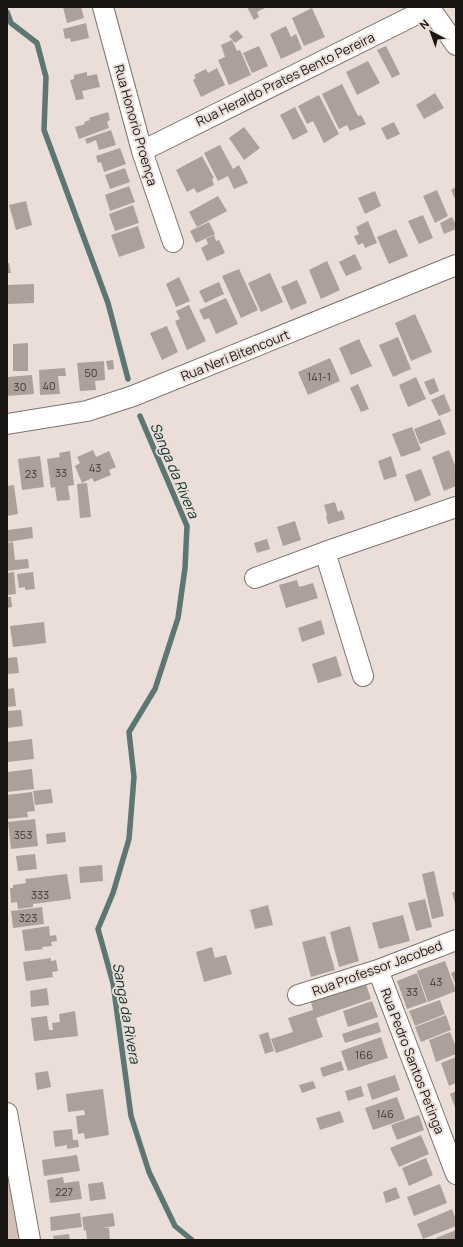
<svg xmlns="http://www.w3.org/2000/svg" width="463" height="1247" font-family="Manrope,sans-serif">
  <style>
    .park { fill: #d3c0b5 }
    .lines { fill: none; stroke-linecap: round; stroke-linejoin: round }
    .stream { stroke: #5c7773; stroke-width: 5.5 }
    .building { fill: #aca09a }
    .minor-casing { stroke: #7f746e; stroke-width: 22 }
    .minor { stroke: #fff; stroke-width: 20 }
    .labels { text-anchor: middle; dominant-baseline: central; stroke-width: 4; stroke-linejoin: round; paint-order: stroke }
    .number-label { font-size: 11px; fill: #3e3836 }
    .street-label { font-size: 13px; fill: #1a1614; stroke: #ebded8 }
    .water-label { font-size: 14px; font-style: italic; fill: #07302d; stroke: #ebded8 }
  </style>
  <rect width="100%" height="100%" fill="#ebded8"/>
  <path class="park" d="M7,1163L20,1240H7Z"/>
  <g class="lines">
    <path class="stream" d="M7,12L11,23L37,43L46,77L44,130L108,303L128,379
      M140,416L187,526L185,568L178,618L155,689L129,732L134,777L129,839L113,893L98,929L113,983L131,1116L149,1172L175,1226L192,1240"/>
  </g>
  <path class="building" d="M63,7H81L84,18L67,23Z
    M247,7H267L257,12L259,17L254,20Z
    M312,8L325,37L304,46L292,18Z
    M86,23L89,38L71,42L70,38L65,39L63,29Z
    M286,26L291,37L296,34L302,49L281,59L270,34Z
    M237,30L243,37L235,43L229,36Z
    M232,40L237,51L240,50L251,75L229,85L218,60L225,57L221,45Z
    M259,46L268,66L252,73L243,53Z
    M386,46L400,74L392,78L377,50Z
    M368,61L380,83L357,95L346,72Z
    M217,68L225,85L201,97L193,80L196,78L194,75L206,69L208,73Z
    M87,72V76L97,74L100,87L82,91L84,99L76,100L70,80L74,79V75Z
    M342,84L358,116L361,115L366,124L350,131L347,125L339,129L322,94Z
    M435,93L444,108L424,119L416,105Z
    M319,95L339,134L324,143L313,121L307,124L298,106Z
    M295,107L308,132L293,140L280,115Z
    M108,112L110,120L107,122L109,128L79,139L75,127L85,124L84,122L90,120L89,118Z
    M394,122L400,134L387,140L381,128Z
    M244,127L260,148L244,160L229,138Z
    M111,130L116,145L99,150L96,140L87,144L85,139Z
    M220,145L233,169L239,165L248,183L234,189L228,176L218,181L204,153Z
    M120,148L126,164L104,172L101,162L98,163L96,156Z
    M202,156L214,178L212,179L214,185L197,193L194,188L187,192L176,170Z
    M125,168L130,182L110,189L105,175Z
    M129,186L135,202L110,211L105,195Z
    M456,187V201L451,190Z
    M437,190L448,216L435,223L423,196Z
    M375,191L381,206L365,214L358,198Z
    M218,196L227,211L197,227L189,212Z
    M26,201L32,225L16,230L9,205Z
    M133,205L139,223L115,231L109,214Z
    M423,215L433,238L419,244L408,221Z
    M452,217L456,225V229L444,234L440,223Z
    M368,221L377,243L365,248L363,243L358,245L354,236L359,234L356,227Z
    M209,222L215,234L196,243L190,231Z
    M138,226L145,248L119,257L111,235Z
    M396,229L408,256L389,264L377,237Z
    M214,235L216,241L219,240L225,253L207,261L201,248L208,244L206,239Z
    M355,254L362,269L346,276L339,262Z
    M327,261L340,290L321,299L309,270Z
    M7,263H9L11,273H7Z
    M239,269L258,310L241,318L222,276Z
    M270,273L283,302L261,312L248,283Z
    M179,277L190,301L176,307L166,284Z
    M297,280L307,303L291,310L281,287Z
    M219,282L224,294L205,303L199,291Z
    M34,284V303L7,304V285Z
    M226,298L238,324L216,334L209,318L204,320L199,310Z
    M189,305L206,341L187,350L175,321L180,319L176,311Z
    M415,314L432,352L411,361L395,323Z
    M167,326L178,352L162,360L150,333Z
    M398,337L411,369L393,377L379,345Z
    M359,339L372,366L351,375L339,348Z
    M28,343V371H13V344Z
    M330,358L340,381L308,395L298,372Z
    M113,360L114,369L108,370L106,361Z
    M104,361L105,380L95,381L96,390L80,391L77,363Z
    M65,368L66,376H58L60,394L40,395L39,370Z
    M32,375L34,394L7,396V377Z
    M416,377L426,399L408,407L399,385Z
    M434,378L439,391L430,395L424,382Z
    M358,384L369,409L361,412L350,388Z
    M444,394L451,411L439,416L431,400Z
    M440,419L446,434L420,444L414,429Z
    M412,427L421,450L401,457L392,434Z
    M93,450L96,457L109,451L116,467L109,470L111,475L94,482L92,478L82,483L75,466L80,463L77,457Z
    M449,450L456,468V486L444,491L432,457Z
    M70,451L74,485L68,486L70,500L57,501L55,487L51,488L47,459L60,457L59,453Z
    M40,456L44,487L22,490L18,459Z
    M391,456L397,476L384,480L378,461Z
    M421,469L431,495L415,502L405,475Z
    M87,483L91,517L80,518L77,484Z
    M14,485L18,514L7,516V486Z
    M335,502L338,512L342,510L345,519L328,524L326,516L327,515L324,505Z
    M295,521L301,540L283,546L277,527Z
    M32,527L33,538L7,542V530Z
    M267,539L270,549L257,553L254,543Z
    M13,542L15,560L28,559L29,568L7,571V543Z
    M14,572L16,594L7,595V573Z
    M33,572L35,589L25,590V587L19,588L17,574Z
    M297,580L299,587L313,583L318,598L286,608L279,585Z
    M7,597H11L12,607L7,608Z
    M321,620L325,634L302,642L298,628Z
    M44,622L46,643L13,647L10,626Z
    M336,656L342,676L318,683L312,664Z
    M17,657L19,673L7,674V658Z
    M14,688L16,706L7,707V689Z
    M21,710L23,726L7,728V711Z
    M32,739L34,759L7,762V742Z
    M32,769L34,789L7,792V772Z
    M51,789L53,803L35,805L33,791Z
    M32,792L35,811L27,812L28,817L7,819V795Z
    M35,819L38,846L11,849L8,822Z
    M65,832L66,842L47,844L46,834Z
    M35,854L37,869L18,871L16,856Z
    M102,865L103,881L80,883L79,867Z
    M434,871L444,916L432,919L422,874Z
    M67,874L71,899L33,904V907L18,909L17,902L11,903L10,888H13V885L26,883L25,879Z
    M456,891V906L452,893Z
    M425,899L432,927L416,931L408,903Z
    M268,905L273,925L255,929L250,910Z
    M42,907L44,924L13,928L11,911Z
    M403,915L410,941L379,949L372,923Z
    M49,926L50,936L56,935L57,941L51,942L52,946L42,947L43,949L25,951L22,930Z
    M350,926L359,961L339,967L330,932Z
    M325,936L335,970L311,977L302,942Z
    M212,947L215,958L226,955L232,974L204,982L196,952Z
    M51,958V961L56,960L58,971L52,972L53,977L26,981L23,962Z
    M445,961L456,991L428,1002L417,971Z
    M456,971V985L451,973Z
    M417,973L427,1002L407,1009L397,981Z
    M366,984L371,999L316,1018L323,1037L276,1053L271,1039L293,1032L288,1018L313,1010L311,1002Z
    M47,988L49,1005L31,1007L30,991Z
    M440,1000L445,1014L415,1026L409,1011Z
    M372,1001L378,1017L348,1027L343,1011Z
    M75,1011L78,1036L34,1041L31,1018L47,1016L49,1030H53L52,1023L60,1022L59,1014Z
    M446,1015L451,1030L421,1042L415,1027Z
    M378,1022L381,1032L345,1043L342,1034Z
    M268,1032L274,1051L265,1054L259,1035Z
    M450,1032L456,1047V1054L436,1062L429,1040Z
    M381,1037L388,1058L348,1071L341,1051Z
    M456,1057V1083L449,1086L441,1063Z
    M341,1061L344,1070L323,1077L320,1068Z
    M48,1071L51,1087L37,1090L35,1073Z
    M395,1075L400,1090L372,1100L367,1084Z
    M313,1081L316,1088L302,1093L299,1085Z
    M361,1086L364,1096L348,1101L345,1091Z
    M103,1089L109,1135L85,1139L84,1133L78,1134L76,1116L85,1115L84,1110L68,1112L66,1094Z
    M456,1091V1110L450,1094Z
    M397,1097L405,1119L373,1130L365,1108Z
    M340,1111L344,1122L320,1130L316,1118Z
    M419,1115L424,1130L397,1140L391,1125Z
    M72,1129L73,1140H78L79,1147L67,1149V1145L55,1147L53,1131Z
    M421,1135L429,1154L399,1167L390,1148Z
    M77,1155L80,1171L44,1176L42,1160Z
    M426,1158L433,1175L409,1186L402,1168Z
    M63,1177L64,1183L79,1181L82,1199L50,1203L47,1180Z
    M103,1182L106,1199L90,1201L88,1184Z
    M440,1184L447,1203L414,1216L407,1197Z
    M396,1187L400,1198L386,1203L383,1192Z
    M452,1209L456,1220V1226L423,1239L417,1224Z
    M80,1213L82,1227L51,1231L50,1217Z
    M113,1213L115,1226L103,1228H109L110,1240H87L86,1230L84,1231L82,1217Z
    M456,1230V1240H437L436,1238Z
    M69,1234L70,1240H54L53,1236Z"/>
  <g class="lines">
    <defs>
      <path id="minor" d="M103,7L142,151L173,242
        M429,7L456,45
        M142,151L429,8
        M7,424L87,411L133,396L456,265
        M325,552L363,676
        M255,578L325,552L456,507
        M378,970L456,1174
        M298,995L378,970L456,940
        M7,1113L30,1240"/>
    </defs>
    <use href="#minor" class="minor-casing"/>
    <use href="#minor" class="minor"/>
  </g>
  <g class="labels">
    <g class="number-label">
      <text x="91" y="372">50</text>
      <text x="319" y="376">141-1</text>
      <text x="49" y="385">40</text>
      <text x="20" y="386">30</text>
      <text x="95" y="467">43</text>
      <text x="61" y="472">33</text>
      <text x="31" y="473">23</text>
      <text x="23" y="834">353</text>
      <text x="40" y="894">333</text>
      <text x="28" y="917">323</text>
      <text x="436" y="981">43</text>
      <text x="412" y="991">33</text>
      <text x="364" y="1054">166</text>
      <text x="385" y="1113">146</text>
      <text x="64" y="1191">227</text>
    </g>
    <g class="street-label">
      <text transform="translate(285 79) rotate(-26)">Rua Heraldo Prates Bento Pereira</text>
      <text transform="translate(136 125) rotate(74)">Rua Honorio Proença</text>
      <text transform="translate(235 355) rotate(-22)">Rua Neri Bitencourt</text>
      <text transform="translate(377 968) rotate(-20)">Rua Professor Jacobed</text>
      <text transform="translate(413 1061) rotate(69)">Rua Pedro Santos Petinga</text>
    </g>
    <g class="water-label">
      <text transform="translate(175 470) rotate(67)">Sanga da Rivera</text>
      <text transform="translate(127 1013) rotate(80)">Sanga da Rivera</text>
    </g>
  </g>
  <rect width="463" height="1247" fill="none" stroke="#1a1614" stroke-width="16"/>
  <g transform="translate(431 32) rotate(319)" stroke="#ebded8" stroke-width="3" paint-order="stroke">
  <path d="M0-3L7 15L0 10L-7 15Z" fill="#1a1614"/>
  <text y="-6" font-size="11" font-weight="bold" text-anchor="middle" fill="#1a1614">N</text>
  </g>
</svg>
